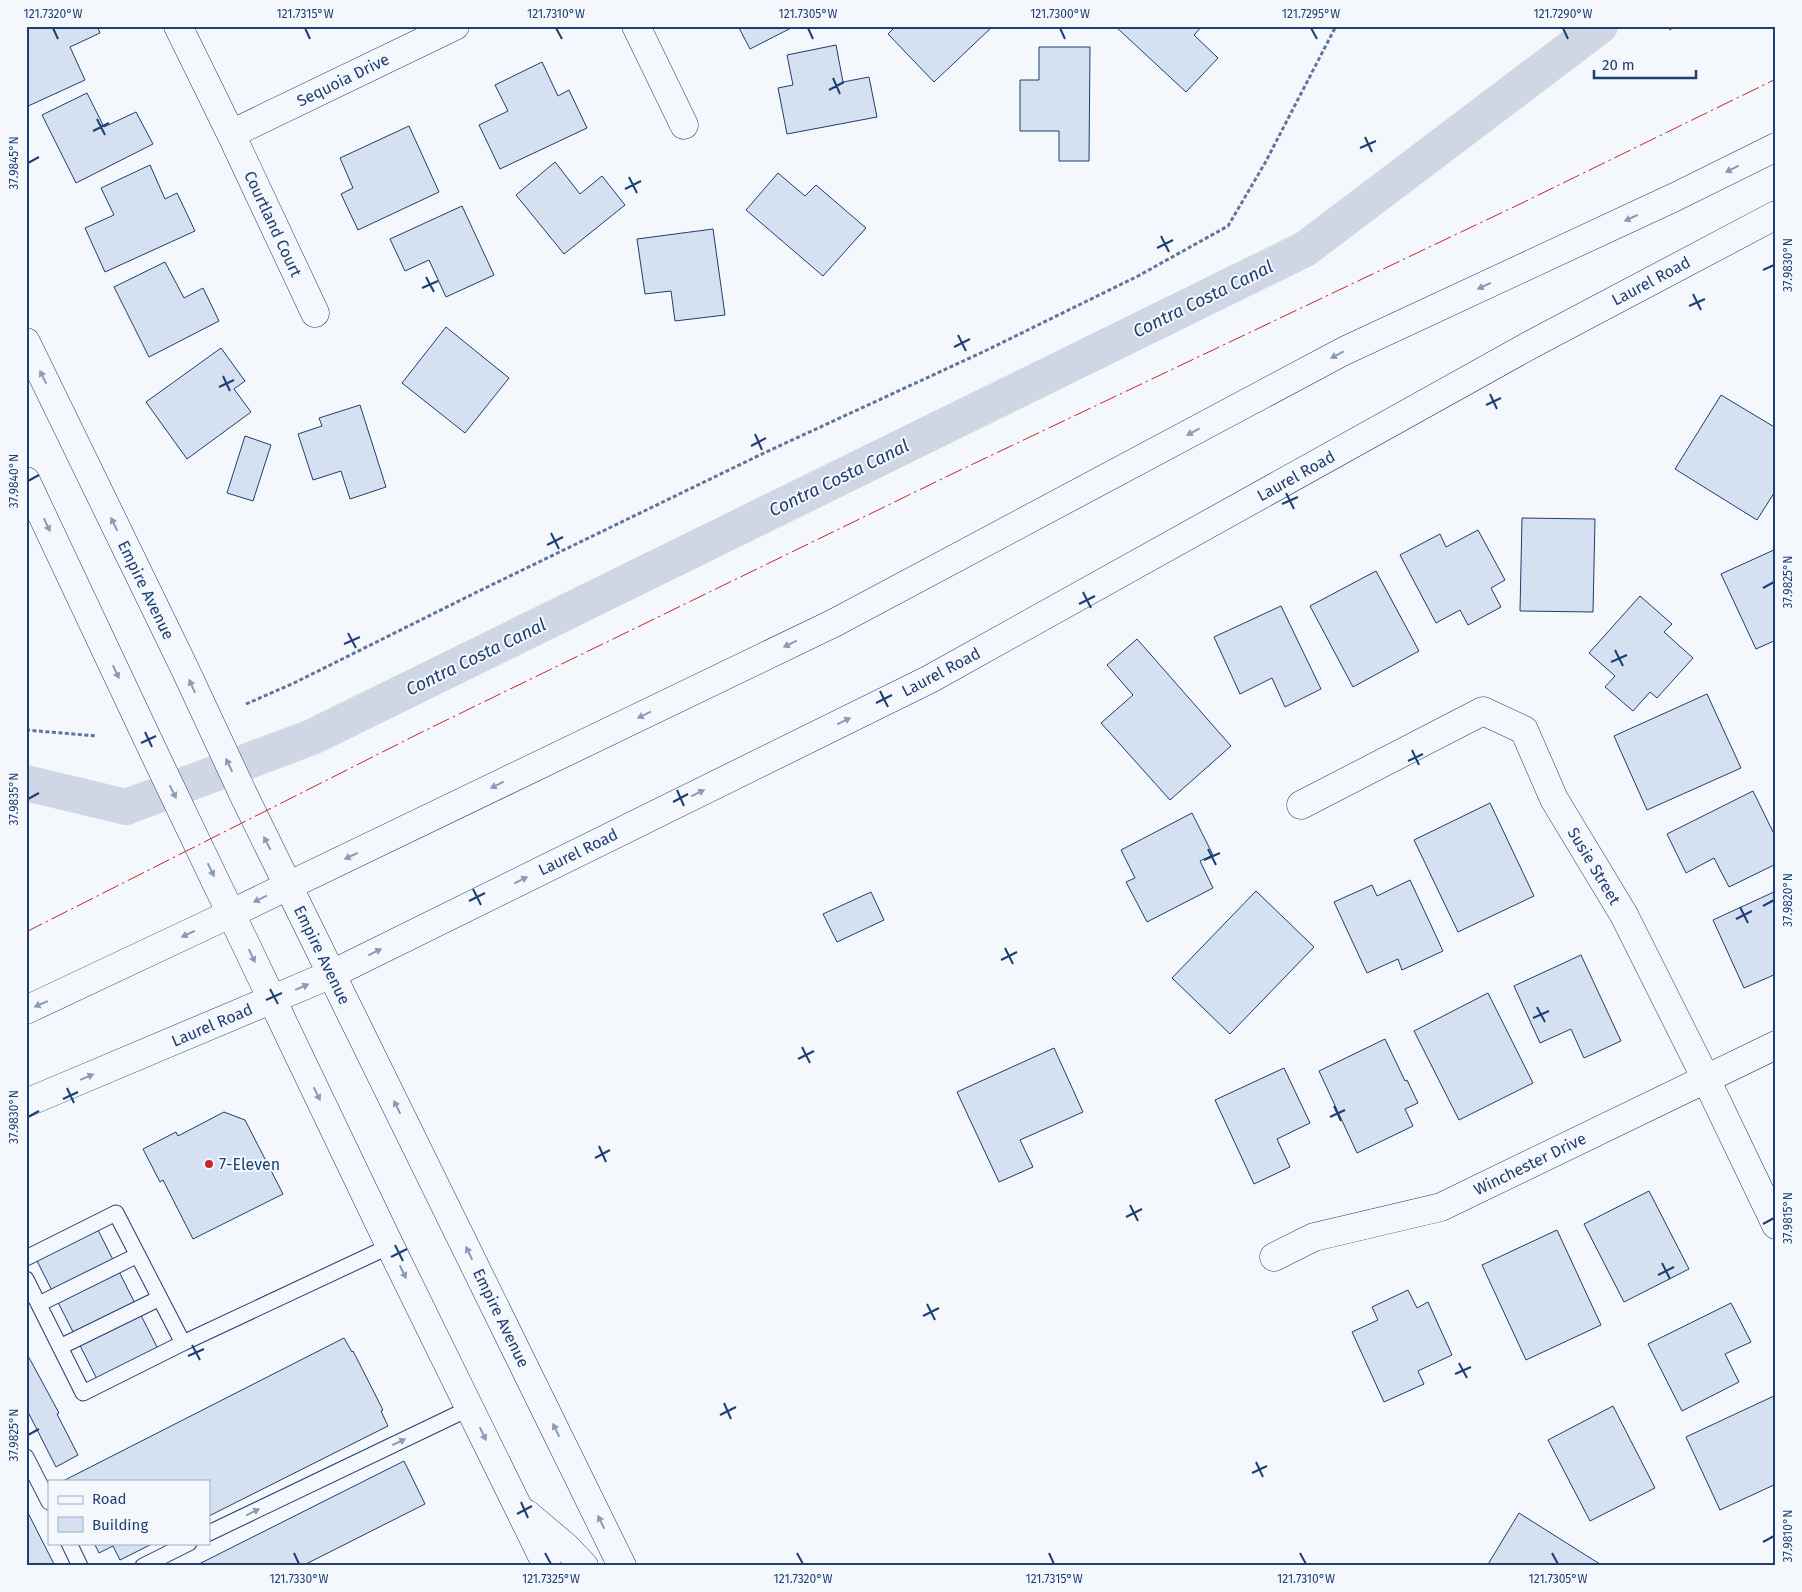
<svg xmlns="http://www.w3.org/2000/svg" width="1802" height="1592" font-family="'Fira Sans',sans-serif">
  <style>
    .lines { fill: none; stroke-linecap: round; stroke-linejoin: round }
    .canal { stroke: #cfd7e4; stroke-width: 36 }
    .building { fill: #d5e0f0; stroke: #1d3f73 }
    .service-casing { stroke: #1d3f73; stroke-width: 17 }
    .minor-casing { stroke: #1d3f73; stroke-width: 29 }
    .secondary-casing { stroke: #1d3f73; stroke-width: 29 }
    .path { stroke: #5e769c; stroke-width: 3; stroke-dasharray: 4 2.5; stroke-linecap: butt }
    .service { stroke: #f4f7fb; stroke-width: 15 }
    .minor { stroke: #f4f7fb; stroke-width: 28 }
    .secondary { stroke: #f4f7fb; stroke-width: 28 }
    .power { stroke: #c62828; stroke-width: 1; stroke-dasharray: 18 4 2.5 4; stroke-linecap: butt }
    .oneway { fill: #889bb7 }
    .ticks { fill: none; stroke: #1d3f73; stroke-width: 2 }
    .poi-dot { fill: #c62828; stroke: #f4f7fb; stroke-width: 2 }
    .labels { text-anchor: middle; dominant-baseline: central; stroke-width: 4; stroke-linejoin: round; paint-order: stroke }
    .street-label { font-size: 16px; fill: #1d3f73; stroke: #f4f7fb }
    .poi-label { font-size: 16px; fill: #1d3f73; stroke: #f4f7fb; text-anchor: start }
    .water-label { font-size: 18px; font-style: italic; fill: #1d3f73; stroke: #f4f7fb }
    .neatline { fill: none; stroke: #1d3f73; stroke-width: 2 }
    .ticks-label { font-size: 12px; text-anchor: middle; fill: #1d3f73 }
  </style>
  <rect width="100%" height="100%" fill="#f4f7fb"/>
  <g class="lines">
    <path class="canal" d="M26,783L126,807L312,737L1305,249L1600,26"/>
  </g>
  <path class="building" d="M26,26H97L100,33L70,47L85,80L26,107Z
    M738,26H795L750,49Z
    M896,26H993L934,82L888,34Z
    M1115,26H1202L1194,35L1218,58L1186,92Z
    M836,45L843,82L869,77L877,117L787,134L778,88L793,85L787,55Z
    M1039,47H1090L1089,161H1059V131H1020V80H1039Z
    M542,62L558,96L569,90L587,128L500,169L479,125L508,111L495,85Z
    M87,93L104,127L136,112L153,144L76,183L42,115Z
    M409,126L439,192L358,230L341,194L353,188L340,158Z
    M555,162L580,194L602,176L625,205L564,254L516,195Z
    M150,165L165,199L177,193L195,231L105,272L85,228L114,215L101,188Z
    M778,173L805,196L816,185L866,228L823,276L746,210Z
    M462,206L494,275L446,297L429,260L405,271L390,239Z
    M713,229L725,315L675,321L671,291L645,294L637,239Z
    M165,262L184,298L203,288L219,321L149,357L114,287Z
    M446,327L509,378L465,433L402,383Z
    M221,348L245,381L234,389L251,412L187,459L146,402Z
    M1721,395L1776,428V490L1757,520L1675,469Z
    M360,405L386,487L350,499L341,471L313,480L298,434L322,426L319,418Z
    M245,436L271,445L253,501L227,493Z
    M1522,518L1595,519L1593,612L1520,611Z
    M1478,530L1505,580L1491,588L1501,607L1468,625L1460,610L1436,623L1400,555L1440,534L1446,547Z
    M1776,549V640L1756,649L1721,574Z
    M1376,571L1419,651L1353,687L1310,606Z
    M1640,596L1672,624L1664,632L1693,658L1657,698L1650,692L1633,711L1605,687L1615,676L1589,653Z
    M1281,606L1321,689L1285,707L1272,678L1240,694L1214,637Z
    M1137,639L1231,746L1170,800L1101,723L1133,695L1107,665Z
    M1707,694L1741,768L1647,810L1614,736Z
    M1753,791L1776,838V864L1729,887L1714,858L1686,873L1667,834Z
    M1490,803L1534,896L1458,932L1414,840Z
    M1192,813L1213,855L1200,861L1213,888L1147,922L1126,882L1135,878L1121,850Z
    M1410,880L1443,951L1402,970L1398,959L1367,973L1334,902L1372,885L1377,896Z
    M1256,891L1314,947L1230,1034L1172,978Z
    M1776,891V974L1744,988L1713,920Z
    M871,892L884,920L837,942L823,914Z
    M1581,955L1621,1041L1584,1058L1571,1029L1540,1043L1514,986Z
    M1488,993L1533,1083L1459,1120L1414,1031Z
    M1385,1039L1405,1081L1407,1080L1418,1103L1405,1109L1413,1126L1357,1153L1319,1071Z
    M1054,1048L1083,1112L1020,1140L1033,1167L999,1182L957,1092Z
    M1284,1068L1310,1123L1277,1139L1290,1167L1254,1184L1215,1100Z
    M224,1112L245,1120L283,1194L193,1239L163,1180L160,1182L143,1149L176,1132L178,1136Z
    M1649,1191L1689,1269L1624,1302L1584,1224Z
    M97,1228L159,1351L98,1381L36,1259Z
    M1557,1230L1601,1325L1526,1360L1482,1265Z
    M1408,1290L1417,1308L1428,1302L1452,1355L1418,1371L1424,1384L1384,1402L1352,1332L1378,1320L1372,1307Z
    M1731,1303L1751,1342L1725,1354L1739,1382L1682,1411L1648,1344Z
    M344,1338L352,1352L353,1351L383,1410L381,1411L388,1426L209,1516V1481H63Z
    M26,1352L59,1413L57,1414L78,1455L56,1467L26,1408Z
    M1776,1395V1484L1720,1510L1686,1437Z
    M1613,1406L1655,1488L1590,1521L1548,1440Z
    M404,1461L425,1504L302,1566H195Z
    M26,1509L55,1566H26Z
    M1519,1513L1603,1566H1487Z
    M94,1543H154L120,1560L113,1546L99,1553Z"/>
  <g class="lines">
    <defs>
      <path id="service" d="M26,1258L116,1213L183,1343
        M26,1279L83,1393L183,1343L390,1246
        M39,1304L138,1255
        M60,1347L160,1298
        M26,1457L49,1502
        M209,1533L470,1408
        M69,1543L80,1566
        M143,1566L189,1543"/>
      <path id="minor" d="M178,26L231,134L315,313
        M636,26L684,125
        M231,134L455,26
        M1301,805L1483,711L1524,730L1554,799L1624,915L1706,1079L1776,1225
        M1274,1257L1314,1237L1441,1207L1776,1045"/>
      <path id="secondary" d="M26,342L184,667L246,800L622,1566
        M26,481L156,757L390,1246L547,1566
        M26,1010L232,913L834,623L1344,351L1675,197L1776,147
        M26,1103L332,974L930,679L1532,344L1776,215
        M527,1514L566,1547L584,1566"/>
    </defs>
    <use href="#service" class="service-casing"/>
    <use href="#minor" class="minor-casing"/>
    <use href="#secondary" class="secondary-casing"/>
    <path class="path" d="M246,704L294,683L477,592L764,453L985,351L1138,276L1228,226L1265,163L1336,26
      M26,730L97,736"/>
    <use href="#service" class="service"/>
    <use href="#minor" class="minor"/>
    <use href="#secondary" class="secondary"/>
    <path class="power" d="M1669,30L1678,26
      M26,932L424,731L952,474L1520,204L1776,79"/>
  </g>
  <defs><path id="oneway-solid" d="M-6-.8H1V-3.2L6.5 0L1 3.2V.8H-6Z" transform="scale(1.25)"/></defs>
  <g class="oneway">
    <use href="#oneway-solid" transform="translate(1732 169) rotate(153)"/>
    <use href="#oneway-solid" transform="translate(1631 218) rotate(155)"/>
    <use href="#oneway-solid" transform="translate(1484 286) rotate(155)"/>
    <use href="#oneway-solid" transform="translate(1337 355) rotate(152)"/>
    <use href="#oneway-solid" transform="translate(43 377) rotate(-116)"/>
    <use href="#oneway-solid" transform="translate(1193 432) rotate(152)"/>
    <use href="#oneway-solid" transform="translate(114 524) rotate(-116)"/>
    <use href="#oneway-solid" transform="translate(47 525) rotate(65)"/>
    <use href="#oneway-solid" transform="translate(790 644) rotate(154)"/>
    <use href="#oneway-solid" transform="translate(116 672) rotate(65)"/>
    <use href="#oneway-solid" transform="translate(192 686) rotate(-114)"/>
    <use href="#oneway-solid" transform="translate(644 715) rotate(154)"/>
    <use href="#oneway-solid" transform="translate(844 721) rotate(-26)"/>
    <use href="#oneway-solid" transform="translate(229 765) rotate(-116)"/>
    <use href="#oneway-solid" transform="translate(497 785) rotate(154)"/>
    <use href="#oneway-solid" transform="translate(173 792) rotate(64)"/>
    <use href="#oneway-solid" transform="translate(698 793) rotate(-26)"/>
    <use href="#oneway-solid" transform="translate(267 843) rotate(-117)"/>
    <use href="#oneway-solid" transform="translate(351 856) rotate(155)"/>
    <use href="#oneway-solid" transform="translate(211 870) rotate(64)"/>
    <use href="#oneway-solid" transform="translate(521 880) rotate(-26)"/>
    <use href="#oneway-solid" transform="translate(260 899) rotate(154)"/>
    <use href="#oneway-solid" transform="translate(188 934) rotate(155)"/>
    <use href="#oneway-solid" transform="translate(375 952) rotate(-26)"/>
    <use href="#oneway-solid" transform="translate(252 956) rotate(65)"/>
    <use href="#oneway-solid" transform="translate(302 987) rotate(-23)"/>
    <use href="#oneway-solid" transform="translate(41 1004) rotate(157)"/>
    <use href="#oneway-solid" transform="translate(87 1077) rotate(-23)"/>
    <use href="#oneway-solid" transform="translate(317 1094) rotate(64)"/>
    <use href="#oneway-solid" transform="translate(397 1107) rotate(-116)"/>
    <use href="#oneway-solid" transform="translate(469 1253) rotate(-116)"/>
    <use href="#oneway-solid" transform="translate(403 1272) rotate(64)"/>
    <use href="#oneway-solid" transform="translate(556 1430) rotate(-116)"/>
    <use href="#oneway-solid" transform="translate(483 1434) rotate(64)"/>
    <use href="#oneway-solid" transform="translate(399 1442) rotate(-25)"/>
    <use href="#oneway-solid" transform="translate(253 1512) rotate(-26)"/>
    <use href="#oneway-solid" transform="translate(601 1522) rotate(-116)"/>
  </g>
  <path class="ticks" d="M53,28L58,39M305,28L310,39M556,28L562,39M808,28L813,39M1060,28L1065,39M1311,28L1317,39M1563,28L1568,39M833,78L840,94M829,90L844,82M97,119L105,135M93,131L109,123M1365,137L1372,152M1360,148L1376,141M28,163L39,157M629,177L637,193M625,189L641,181M1161,236L1169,252M1157,248L1173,240M1763,270L1774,265M426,277L434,292M422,288L438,281M1693,294L1701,310M1689,306L1705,299M958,335L966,351M954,347L970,339M223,376L230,391M219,387L234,380M1490,394L1497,409M1486,405L1501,398M755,434L762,450M751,446L766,438M28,481L39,475M1286,493L1294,509M1282,504L1298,497M551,533L559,549M547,545L563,537M1763,588L1774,582M1083,592L1091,608M1079,604L1095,596M348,633L356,648M344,644L360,637M1615,650L1623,666M1611,662L1627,655M880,691L888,707M876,703L892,695M145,732L152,747M141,743L156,736M1412,750L1419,765M1408,761L1423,754M677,790L684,806M28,799L39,793M673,802L688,794M1208,849L1216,865M1204,860L1220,853M473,889L481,905M469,901L485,893M1763,906L1774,900M1740,907L1748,923M1736,919L1752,911M1005,948L1013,964M1001,960L1017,952M270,989L278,1004M266,1000L282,993M1537,1007L1545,1022M1533,1018L1549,1011M802,1047L810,1063M798,1059L814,1051M67,1088L74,1103M63,1099L78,1092M1334,1106L1341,1121M28,1117L39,1111M1330,1117L1345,1110M599,1146L606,1162M595,1158L610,1150M1130,1205L1138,1221M1126,1217L1142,1209M1763,1224L1774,1218M395,1245L403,1261M391,1257L407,1249M1662,1263L1670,1279M1658,1275L1674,1267M927,1304L935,1320M923,1316L939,1308M192,1345L200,1360M188,1356L204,1349M1459,1363L1467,1378M1455,1374L1471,1367M724,1403L731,1419M720,1415L736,1407M28,1435L39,1429M1256,1462L1263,1477M1252,1473L1267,1466M521,1502L528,1518M517,1514L532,1506M1763,1542L1774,1536M294,1553L299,1564M545,1553L551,1564M797,1553L803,1564M1049,1553L1054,1564M1300,1553L1306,1564M1552,1553L1558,1564"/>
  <circle class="poi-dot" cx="209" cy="1164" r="5"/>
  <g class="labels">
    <g class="street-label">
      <text transform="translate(343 80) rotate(-26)">Sequoia Drive</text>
      <text transform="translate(273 224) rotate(65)">Courtland Court</text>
      <text transform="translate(1651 281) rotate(-28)">Laurel Road</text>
      <text transform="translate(1296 476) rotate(-29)">Laurel Road</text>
      <text transform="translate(146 590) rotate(64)">Empire Avenue</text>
      <text transform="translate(941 672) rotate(-28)">Laurel Road</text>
      <text transform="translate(578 852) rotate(-26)">Laurel Road</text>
      <text transform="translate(1594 866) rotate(59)">Susie Street</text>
      <text transform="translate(322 955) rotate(64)">Empire Avenue</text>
      <text transform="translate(212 1025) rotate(-23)">Laurel Road</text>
      <text transform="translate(1530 1164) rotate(-26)">Winchester Drive</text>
      <text transform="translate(501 1318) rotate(64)">Empire Avenue</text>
    </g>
    <g class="poi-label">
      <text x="219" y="1164">7-Eleven</text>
    </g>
    <g class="water-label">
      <text transform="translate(1203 299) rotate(-26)">Contra Costa Canal</text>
      <text transform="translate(839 478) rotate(-26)">Contra Costa Canal</text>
      <text transform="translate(476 657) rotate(-26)">Contra Costa Canal</text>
    </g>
  </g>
  <rect width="1802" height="1592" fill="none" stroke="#f4f7fb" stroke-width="55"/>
  <rect x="48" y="1480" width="162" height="65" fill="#f4f7fb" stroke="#9eadc5"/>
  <rect x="58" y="1496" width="25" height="8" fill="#f4f7fb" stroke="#9eadc5"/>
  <text x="92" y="1504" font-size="15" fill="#1d3f73">Road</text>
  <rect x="58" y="1517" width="25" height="15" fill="#d5e0f0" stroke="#9eadc5"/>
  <text x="92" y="1530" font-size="15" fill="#1d3f73">Building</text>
  <path d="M1594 70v8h102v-8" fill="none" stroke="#1d3f73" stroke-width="2.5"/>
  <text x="1602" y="70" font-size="15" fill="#1d3f73" stroke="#f4f7fb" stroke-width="4" paint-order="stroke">20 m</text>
  <rect x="28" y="28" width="1746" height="1536" class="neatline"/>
  <g class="ticks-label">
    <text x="53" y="18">121.7320°W</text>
    <text x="305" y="18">121.7315°W</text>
    <text x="556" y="18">121.7310°W</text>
    <text x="808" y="18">121.7305°W</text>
    <text x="1060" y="18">121.7300°W</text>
    <text x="1311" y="18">121.7295°W</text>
    <text x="1563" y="18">121.7290°W</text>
    <text transform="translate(14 163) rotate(-90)" y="4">37.9845°N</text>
    <text transform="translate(1788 265) rotate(-90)" y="4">37.9830°N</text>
    <text transform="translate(14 481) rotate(-90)" y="4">37.9840°N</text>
    <text transform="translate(1788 582) rotate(-90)" y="4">37.9825°N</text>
    <text transform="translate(14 799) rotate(-90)" y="4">37.9835°N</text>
    <text transform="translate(1788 900) rotate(-90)" y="4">37.9820°N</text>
    <text transform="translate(14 1117) rotate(-90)" y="4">37.9830°N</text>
    <text transform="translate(1788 1218) rotate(-90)" y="4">37.9815°N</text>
    <text transform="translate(14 1435) rotate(-90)" y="4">37.9825°N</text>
    <text transform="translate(1788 1536) rotate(-90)" y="4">37.9810°N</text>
    <text x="299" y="1583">121.7330°W</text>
    <text x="551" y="1583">121.7325°W</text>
    <text x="803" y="1583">121.7320°W</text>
    <text x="1054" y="1583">121.7315°W</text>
    <text x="1306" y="1583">121.7310°W</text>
    <text x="1558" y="1583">121.7305°W</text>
  </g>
</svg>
